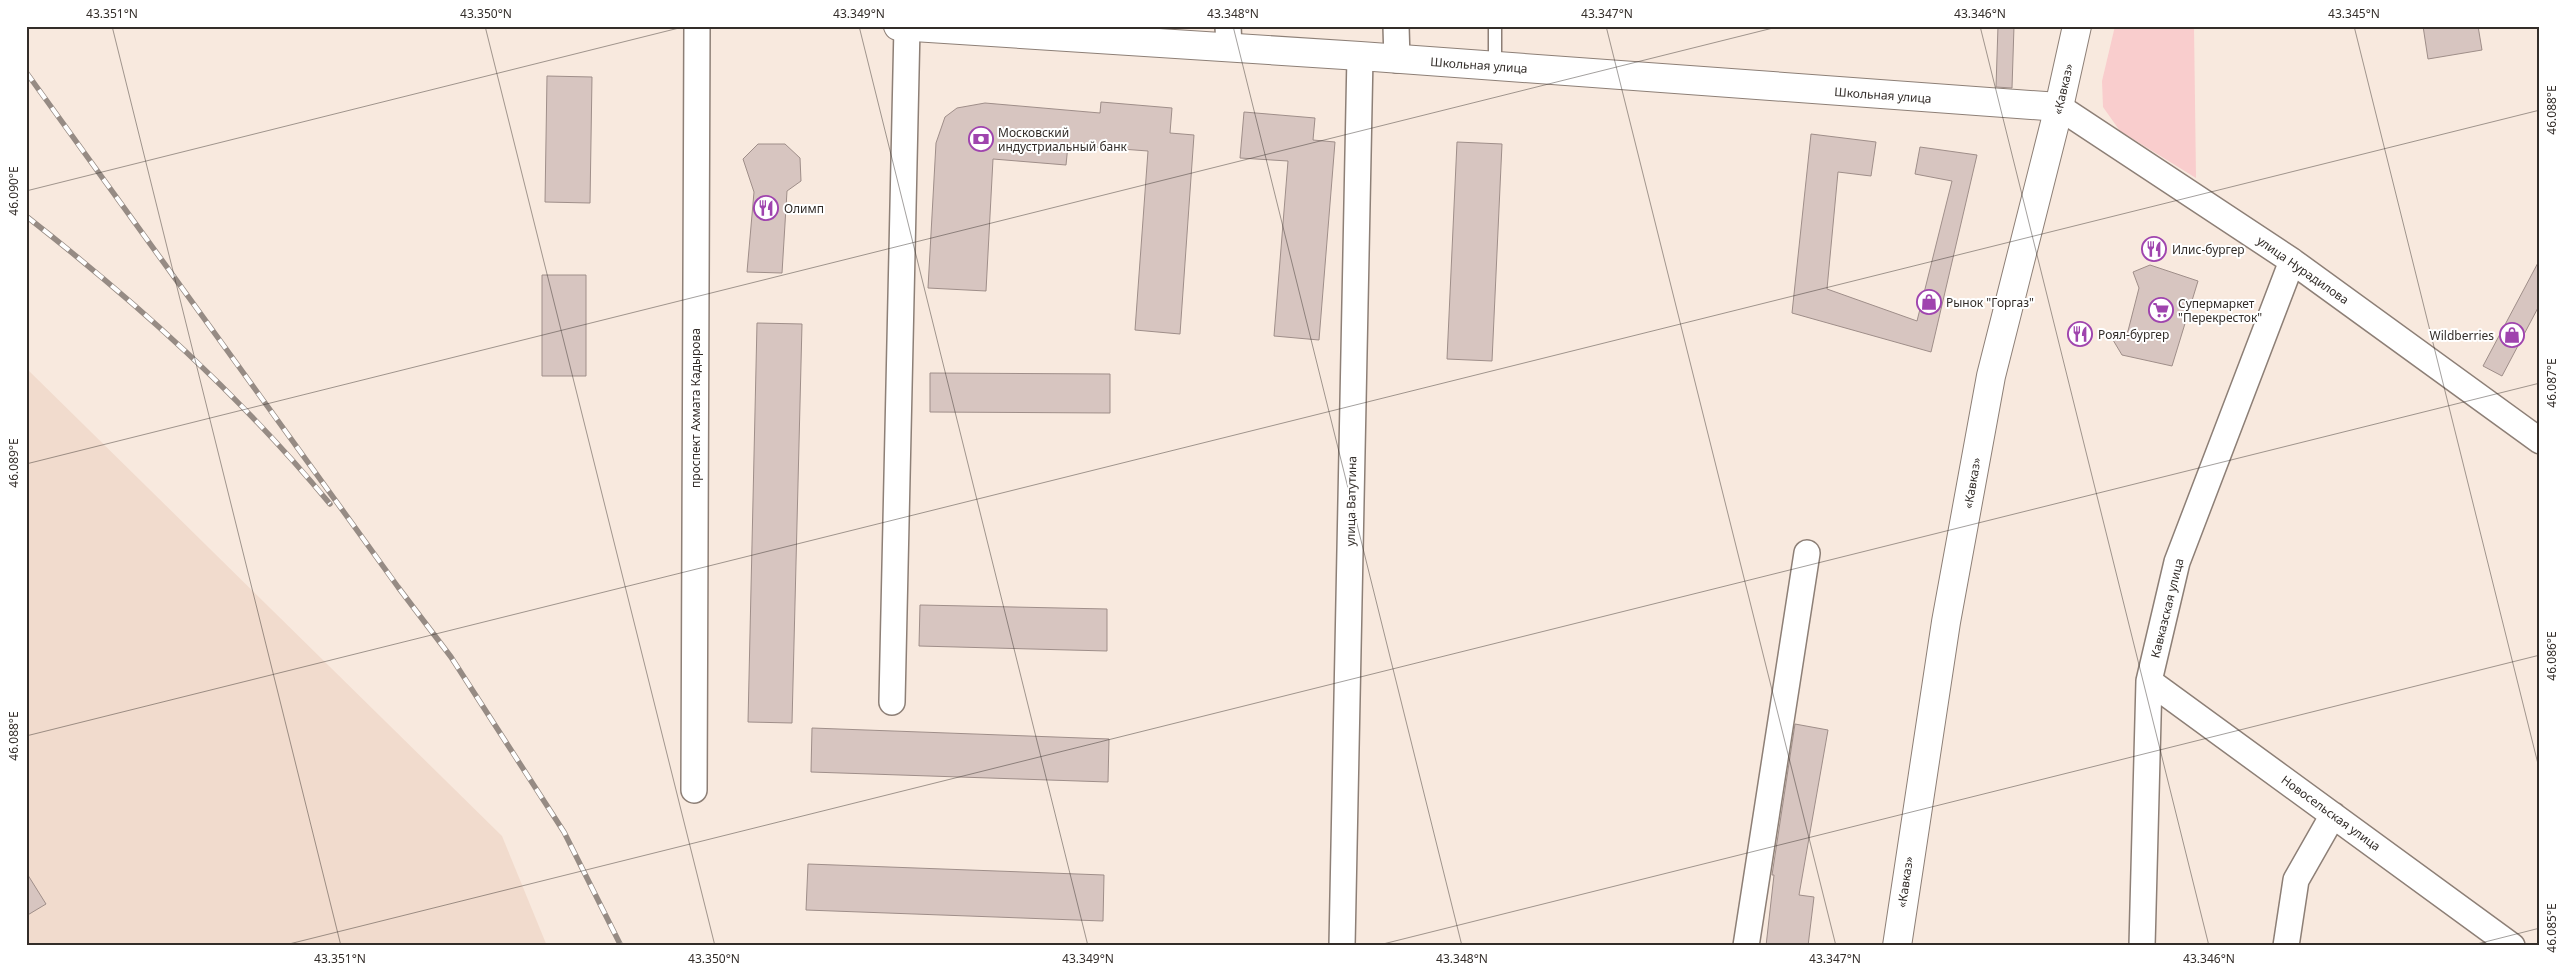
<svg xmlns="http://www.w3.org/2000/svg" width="2566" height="972" font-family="'Noto Sans',sans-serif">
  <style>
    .built { fill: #f1dbcd }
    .green { fill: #f9cdcd }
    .building { fill: #d7c5c0; stroke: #9f8e89 }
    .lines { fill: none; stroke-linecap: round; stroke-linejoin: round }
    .service-casing { stroke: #8d7f76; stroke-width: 15 }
    .minor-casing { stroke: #8d7f76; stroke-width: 28 }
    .tertiary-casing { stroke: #8d7f76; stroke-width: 30 }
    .primary-casing { stroke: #8d7f76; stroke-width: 30 }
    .path { stroke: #aca098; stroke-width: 3; stroke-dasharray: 4 4; stroke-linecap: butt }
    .service { stroke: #fff; stroke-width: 12 }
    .minor { stroke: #fff; stroke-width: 25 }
    .tertiary { stroke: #fff; stroke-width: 28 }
    .primary { stroke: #fff; stroke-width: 28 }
    .rail-casing { stroke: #968b84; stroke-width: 5.5 }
    .rail { stroke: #fff; stroke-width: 4; stroke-dasharray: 11; stroke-linecap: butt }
    .ticks { fill: none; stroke: #332d29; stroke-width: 1; stroke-opacity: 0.45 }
    .labels { text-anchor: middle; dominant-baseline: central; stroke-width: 4; stroke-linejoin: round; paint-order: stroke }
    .street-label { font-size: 12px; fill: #332d29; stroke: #fff }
    .poi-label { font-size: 12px; fill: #332d29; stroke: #fff; text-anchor: start }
    .neatline { fill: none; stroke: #332d29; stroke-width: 2 }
    .ticks-label { font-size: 12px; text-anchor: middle; fill: #332d29 }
  </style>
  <rect width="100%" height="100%" fill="#f8e9de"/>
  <path class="built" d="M26,368L502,836L547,946H26Z"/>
  <path class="green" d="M2115,26H2194L2196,178L2120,131L2103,107L2102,81Z"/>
  <path class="building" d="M1998,26H2014L2012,88L1996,87Z
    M2423,26H2478L2482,50L2428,59Z
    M547,76L592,77L590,203L545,202Z
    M1101,102L1172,108L1170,133L1194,135L1180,334L1135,330L1148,151L1068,145L1066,165L993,159L986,291L928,288L936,143L945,117L957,108L985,103L1100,113Z
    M1244,112L1315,118L1313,140L1335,142L1319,340L1274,336L1288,161L1240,158Z
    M1811,134L1876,142L1871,176L1838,172L1827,289L1917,321L1952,181L1915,174L1920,147L1977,155L1931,352L1792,313Z
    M1457,142L1502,144L1492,361L1447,359Z
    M758,144H785L800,158L801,181L787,191L782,273L747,272L754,192L743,159Z
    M2540,259V304L2502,376L2483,366Z
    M2150,265L2198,281L2172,366L2122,355L2113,340L2128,331L2139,288L2133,272Z
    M542,275H586V376H542Z
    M757,323L802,324L792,723L748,722Z
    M930,373L1110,374V413L930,412Z
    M920,605L1107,609V651L919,646Z
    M1795,724L1828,730L1799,895L1814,897L1808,946H1766L1774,875H1772Z
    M812,728L1109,739L1108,782L811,772Z
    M808,864L1104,875L1103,921L806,910Z
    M26,872L46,904L26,916Z"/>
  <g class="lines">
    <defs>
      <path id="service" d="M1495,26V67"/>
      <path id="minor" d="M1228,26L1229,48
        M1396,26L1397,60
        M2059,107L2292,261L2540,441
        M2149,681L2512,946
        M892,702L907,27
        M694,790L697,26
        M1342,946L1360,56
        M1746,946L1807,553
        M2142,946L2149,681L2177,562L2292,261
        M2286,946L2296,880L2333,815"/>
      <path id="tertiary" d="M898,26L1360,56L2059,107"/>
      <path id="primary" d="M1897,946L1946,622L1991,376L2059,107L2077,26"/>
    </defs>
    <use href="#service" class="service-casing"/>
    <use href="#minor" class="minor-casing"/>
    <use href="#tertiary" class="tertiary-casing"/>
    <use href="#primary" class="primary-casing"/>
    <path class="path" d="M1358,26L1371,27"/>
    <use href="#service" class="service"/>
    <use href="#minor" class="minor"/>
    <use href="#tertiary" class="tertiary"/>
    <use href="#primary" class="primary"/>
    <defs>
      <path id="rail" d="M26,72L398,587L451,657L564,832L621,946
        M26,216C137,303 240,395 330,504"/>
    </defs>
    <use href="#rail" class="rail-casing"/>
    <use href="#rail" class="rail"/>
  </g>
  <path class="ticks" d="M112,26L341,946M485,26L715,946M859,26L1088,946M1233,26L1462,946M1606,26L1836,946M1980,26L2209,946M2354,26L2540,772M26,191L687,26M26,464L1781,26M26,736L2540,110M281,946L2540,383M1375,946L2540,655M2469,946L2540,928"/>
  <defs>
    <symbol id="bank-ring" viewBox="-11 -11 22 22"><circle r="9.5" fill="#fff" stroke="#9f44ae" stroke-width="1.5"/><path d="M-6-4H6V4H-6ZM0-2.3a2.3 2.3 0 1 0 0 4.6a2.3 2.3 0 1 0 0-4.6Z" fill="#9f44ae"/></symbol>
    <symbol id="restaurant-ring" viewBox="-11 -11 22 22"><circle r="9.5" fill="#fff" stroke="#9f44ae" stroke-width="1.5"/><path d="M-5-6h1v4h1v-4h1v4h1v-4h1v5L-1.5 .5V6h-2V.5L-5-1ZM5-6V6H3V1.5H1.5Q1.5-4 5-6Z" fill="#9f44ae"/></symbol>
    <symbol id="shop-ring" viewBox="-11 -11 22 22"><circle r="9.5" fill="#fff" stroke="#9f44ae" stroke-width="1.5"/><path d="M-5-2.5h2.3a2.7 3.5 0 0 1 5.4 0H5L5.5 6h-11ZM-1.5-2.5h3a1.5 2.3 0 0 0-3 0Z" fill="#9f44ae"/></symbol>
    <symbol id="supermarket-ring" viewBox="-11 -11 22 22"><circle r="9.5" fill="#fff" stroke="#9f44ae" stroke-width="1.5"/><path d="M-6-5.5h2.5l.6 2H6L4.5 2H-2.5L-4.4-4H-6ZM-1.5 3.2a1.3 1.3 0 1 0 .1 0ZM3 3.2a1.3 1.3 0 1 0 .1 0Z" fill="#9f44ae"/></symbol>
  </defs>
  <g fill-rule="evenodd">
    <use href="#bank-ring" x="967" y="125" width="28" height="28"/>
    <use href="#restaurant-ring" x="752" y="194" width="28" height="28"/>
    <use href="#restaurant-ring" x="2140" y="235" width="28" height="28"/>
    <use href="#shop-ring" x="1915" y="288" width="28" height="28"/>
    <use href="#supermarket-ring" x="2147" y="296" width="28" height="28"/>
    <use href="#restaurant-ring" x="2066" y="320" width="28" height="28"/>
    <use href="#shop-ring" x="2498" y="321" width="28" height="28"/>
  </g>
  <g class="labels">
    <g class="street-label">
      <text transform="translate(1479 65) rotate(4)">Школьная улица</text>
      <text transform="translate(2063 89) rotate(-77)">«Кавказ»</text>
      <text transform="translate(1883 95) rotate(4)">Школьная улица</text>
      <text transform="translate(2303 270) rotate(35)">улица Нурадилова</text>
      <text transform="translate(695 408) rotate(-90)">проспект Ахмата Кадырова</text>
      <text transform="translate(1972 483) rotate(-80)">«Кавказ»</text>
      <text transform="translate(1351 501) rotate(-89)">улица Ватутина</text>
      <text transform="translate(2167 608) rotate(-76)">Кавказская улица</text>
      <text transform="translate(2331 813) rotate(36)">Новосельская улица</text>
      <text transform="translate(1905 882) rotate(-82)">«Кавказ»</text>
    </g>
    <g class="poi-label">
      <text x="998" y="132">Московский<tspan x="998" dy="14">индустриальный банк</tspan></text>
      <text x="784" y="208">Олимп</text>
      <text x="2172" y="249">Илис-бургер</text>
      <text x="1946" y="302">Рынок "Горгаз"</text>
      <text x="2178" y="303">Супермаркет<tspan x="2178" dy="14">"Перекресток"</tspan></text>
      <text x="2098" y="334">Роял-бургер</text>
      <text x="2494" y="335" text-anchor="end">Wildberries</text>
    </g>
  </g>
  <rect width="2566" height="972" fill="none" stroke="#ffffff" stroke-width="55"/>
  <rect x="28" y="28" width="2510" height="916" class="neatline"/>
  <g class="ticks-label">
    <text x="112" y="18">43.351°N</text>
    <text x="486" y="18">43.350°N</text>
    <text x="859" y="18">43.349°N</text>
    <text x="1233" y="18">43.348°N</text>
    <text x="1607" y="18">43.347°N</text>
    <text x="1980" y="18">43.346°N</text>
    <text x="2354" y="18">43.345°N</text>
    <text transform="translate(2552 110) rotate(-90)" y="4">46.088°E</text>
    <text transform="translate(14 191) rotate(-90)" y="4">46.090°E</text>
    <text transform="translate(2552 383) rotate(-90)" y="4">46.087°E</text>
    <text transform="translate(14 463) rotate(-90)" y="4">46.089°E</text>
    <text transform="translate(2552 656) rotate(-90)" y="4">46.086°E</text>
    <text transform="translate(14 736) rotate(-90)" y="4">46.088°E</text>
    <text transform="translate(2552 928) rotate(-90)" y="4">46.085°E</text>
    <text x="340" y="963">43.351°N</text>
    <text x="714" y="963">43.350°N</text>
    <text x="1088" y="963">43.349°N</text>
    <text x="1462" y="963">43.348°N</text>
    <text x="1835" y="963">43.347°N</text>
    <text x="2209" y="963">43.346°N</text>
  </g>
</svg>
